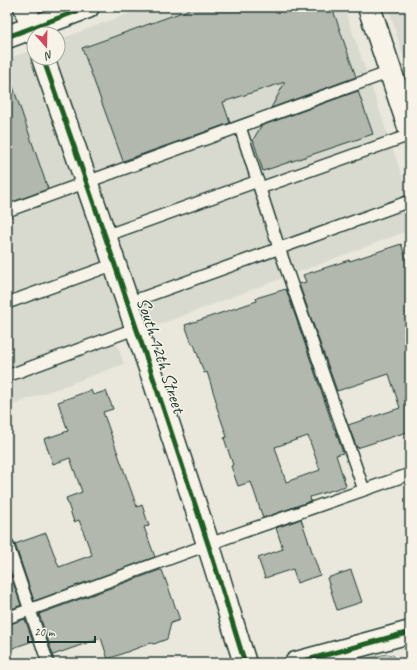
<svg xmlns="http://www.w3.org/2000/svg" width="417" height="670" font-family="Caveat,sans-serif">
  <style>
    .built { fill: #d9dacf }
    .green { fill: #c8ccc1; stroke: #74847a }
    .building { fill: #b2b8ae; stroke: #1f3d34; fill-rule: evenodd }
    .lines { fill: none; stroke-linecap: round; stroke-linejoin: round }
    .lane-casing { stroke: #1f3d34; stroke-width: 14 }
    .street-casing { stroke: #1f3d34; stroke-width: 25 }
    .secondary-casing { stroke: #1f3d34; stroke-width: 25 }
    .lane { stroke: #f7f3e8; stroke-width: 11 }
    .street { stroke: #f7f3e8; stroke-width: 22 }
    .secondary { stroke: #f7f3e8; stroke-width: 22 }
    .cycleway-casing { stroke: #f7f3e8; stroke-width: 8 }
    .cycleway { stroke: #1b5e20; stroke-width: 5 }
    .labels { text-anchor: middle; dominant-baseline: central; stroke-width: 3; stroke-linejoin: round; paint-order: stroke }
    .street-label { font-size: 19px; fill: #1f3d34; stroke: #f7f3e8 }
  </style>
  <rect width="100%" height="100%" fill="#eae8dd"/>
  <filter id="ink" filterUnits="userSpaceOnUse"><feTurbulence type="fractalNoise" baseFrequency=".025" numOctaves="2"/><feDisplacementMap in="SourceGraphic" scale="8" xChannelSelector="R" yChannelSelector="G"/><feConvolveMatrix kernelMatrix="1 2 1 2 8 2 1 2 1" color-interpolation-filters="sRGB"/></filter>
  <g filter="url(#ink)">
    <path class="built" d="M146,7H344L410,199V230L116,341L124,364L7,407V59L34,49V58H58V40Z
      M388,7H410V76L398,39Z"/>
    <path class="green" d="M387,654L393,655L397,660L398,663H354L364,659Z"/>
    <path class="building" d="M188,7H332L356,77L271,108L285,82L223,102L230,123L123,161L82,48L188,10Z
      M7,78H10L48,189L7,204Z
      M358,91L373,134L263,171L253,140L261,126Z
      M401,244L410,269V431L357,448L348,425L400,408L389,374L337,391L299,284L306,282L303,275L349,260L350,261Z
      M286,289L323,396L334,429H335L343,453L336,455L346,486L310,497L311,501L263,518L251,482L238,486L231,466L233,465L224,438L227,437L216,405L217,404L207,372L204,373L194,344H192L185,325L257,301L256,298ZM308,436L320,470L286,482L275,447Z
      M91,390L93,395L106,391L113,409L103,412L137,507L142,505L149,526L144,527L155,557L34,601L15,544L46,533L59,567L92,555L79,520L74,522L66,498L82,492L70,458L53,464L44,439L68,431L58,402Z
      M301,519L320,575L297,583L293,569L265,578L258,558L283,549L276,528Z
      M7,565L21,605L7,611Z
      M160,570H162L180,620L171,623L167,639L154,644L151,643L108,659L101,638L53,655L39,614Z
      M351,570L362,602L337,610L327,578Z
      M25,619L33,641L7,650V625Z"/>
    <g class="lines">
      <defs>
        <path id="lane" d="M240,127L279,248L364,490L410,474
          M260,188L410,135
          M7,211L390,72
          M105,236L258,181
          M7,303L115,264
          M128,303L410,201
          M7,376L137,328
          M7,543L48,663
          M7,618L237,534L364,490"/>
        <path id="street" d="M25,7L34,34
          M43,58C100,219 155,381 208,544C221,583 232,623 245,663"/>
        <path id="secondary" d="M369,7L410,130
          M7,37L88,7
          M296,663L410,632"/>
      </defs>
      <use href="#lane" class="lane-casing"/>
      <use href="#street" class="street-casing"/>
      <use href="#secondary" class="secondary-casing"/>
      <use href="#lane" class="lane"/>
      <use href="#street" class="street"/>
      <use href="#secondary" class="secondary"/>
      <defs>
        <path id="cycleway" d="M7,37L88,7
          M43,58C100,219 155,381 208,544C221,583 232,623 245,663
          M296,663L410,632"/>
      </defs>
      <use href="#cycleway" class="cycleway-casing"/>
      <use href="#cycleway" class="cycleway"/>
    </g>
  </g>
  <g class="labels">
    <g class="street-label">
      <text transform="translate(161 355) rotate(72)">South 12th Street</text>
    </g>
  </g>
  <rect width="417" height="670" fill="none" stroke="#f7f3e8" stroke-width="24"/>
  <rect x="12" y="12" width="393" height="646" fill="none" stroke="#1f3d34" stroke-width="1.5" filter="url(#ink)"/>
  <g transform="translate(46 46) rotate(160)"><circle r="19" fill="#f7f3e8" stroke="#a1aaa0"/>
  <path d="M0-3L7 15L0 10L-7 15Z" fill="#d1495b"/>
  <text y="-6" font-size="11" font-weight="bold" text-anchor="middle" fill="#1f3d34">N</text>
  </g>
  <path d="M28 636v6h67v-6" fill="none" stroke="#1f3d34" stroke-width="2"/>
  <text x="34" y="636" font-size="12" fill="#1f3d34" stroke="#f7f3e8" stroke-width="3" paint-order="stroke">20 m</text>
</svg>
